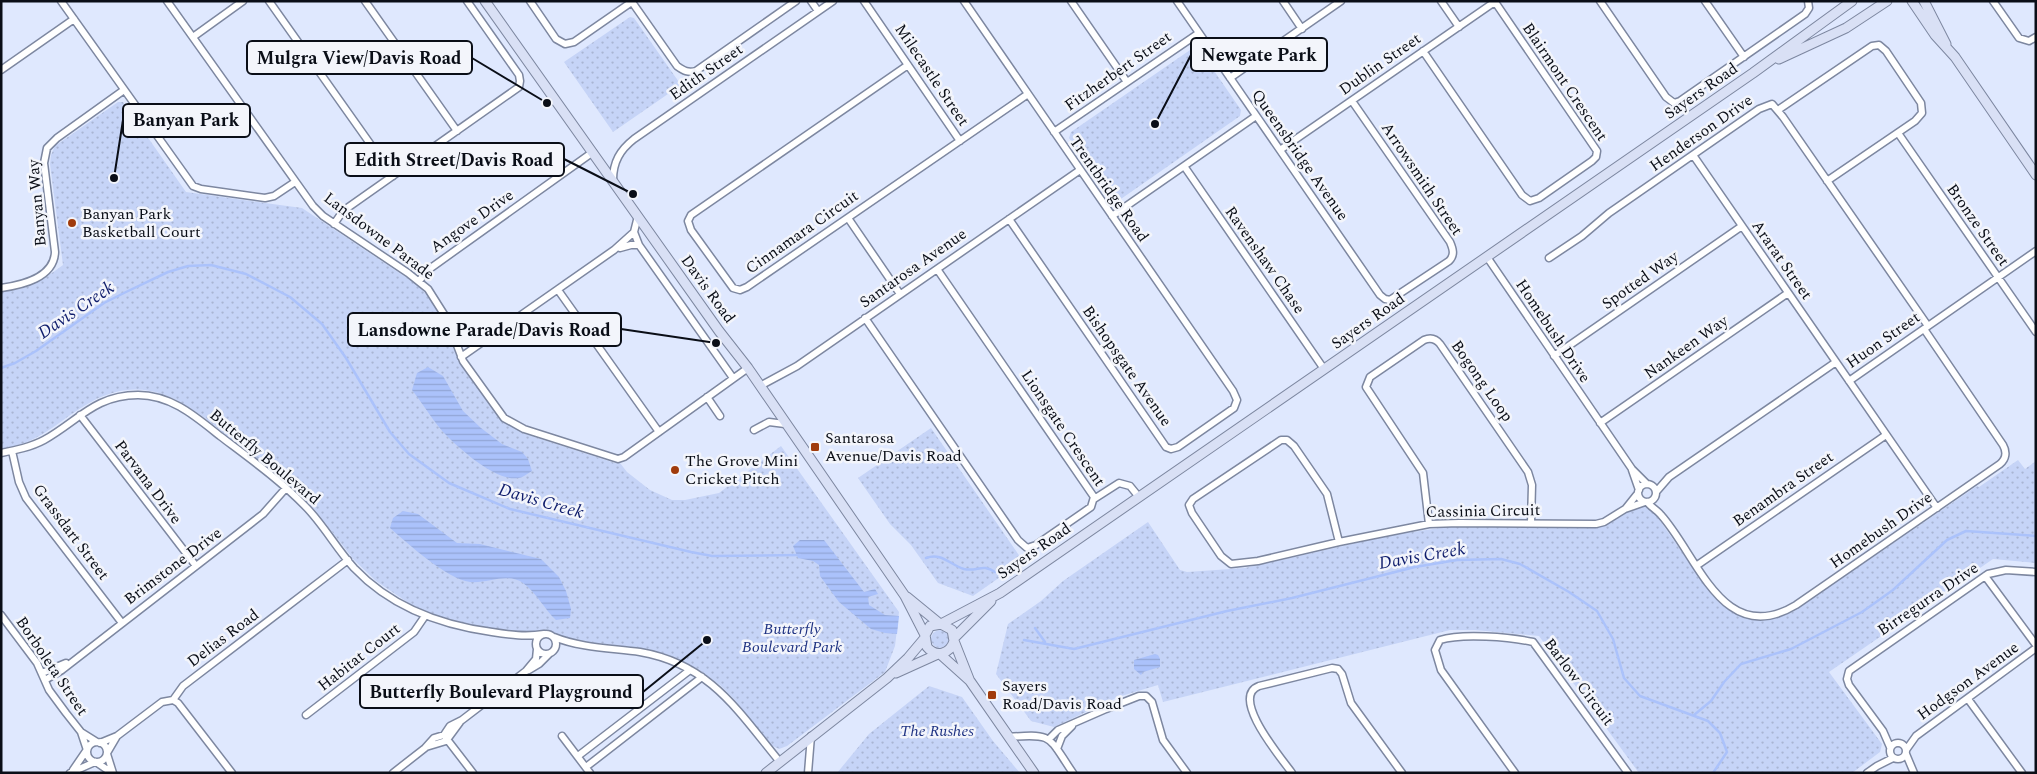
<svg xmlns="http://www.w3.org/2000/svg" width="2037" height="774" font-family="Spectral,serif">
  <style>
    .park { fill: url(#park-dots) }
    .water { fill: url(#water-rules) }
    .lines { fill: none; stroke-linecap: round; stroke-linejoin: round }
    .stream { stroke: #abc2fb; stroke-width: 2.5 }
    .street-casing { stroke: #7d87a0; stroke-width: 9 }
    .secondary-casing { stroke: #7d87a0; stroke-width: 11 }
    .street { stroke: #fff; stroke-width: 6 }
    .secondary { stroke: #d9e0f5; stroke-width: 9 }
    .poi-dot { fill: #a03b0c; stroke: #f3f5fb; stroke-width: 2 }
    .labels { text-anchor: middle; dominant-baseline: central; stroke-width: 5; stroke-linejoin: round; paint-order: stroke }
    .street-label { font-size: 16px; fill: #0a0e17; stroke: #f3f5fb }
    .poi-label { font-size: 16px; fill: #0a0e17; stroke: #f3f5fb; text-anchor: start }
    .park-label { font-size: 16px; font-style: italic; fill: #1f3383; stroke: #f3f5fb }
    .water-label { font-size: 18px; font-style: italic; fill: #0f1d6c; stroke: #f3f5fb }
    .leader { fill: none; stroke: #0a0e17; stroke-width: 2 }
    .callout-dot { fill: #0a0e17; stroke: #f3f5fb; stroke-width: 2 }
    .callout { fill: #f3f5fb; stroke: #0a0e17; stroke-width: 2 }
    .callout-label { font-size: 18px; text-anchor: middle; font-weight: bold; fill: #0a0e17 }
  </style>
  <defs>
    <pattern id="park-dots" width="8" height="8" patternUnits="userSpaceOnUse" patternTransform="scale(1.25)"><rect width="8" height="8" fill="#c6d4f7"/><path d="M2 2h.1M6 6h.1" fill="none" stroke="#a9b5d3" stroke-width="1.8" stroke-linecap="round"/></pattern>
    <pattern id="water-rules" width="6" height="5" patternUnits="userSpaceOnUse" patternTransform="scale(1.25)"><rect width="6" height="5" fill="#abc2fb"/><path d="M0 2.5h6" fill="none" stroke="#92a6d6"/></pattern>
  </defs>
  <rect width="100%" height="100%" fill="#dfe8fe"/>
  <path class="park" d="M630,17L634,18L681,85L613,132L564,62Z
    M1193,48L1199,49L1241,110L1240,116L1118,201L1111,200L1069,138L1071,132Z
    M118,102H123L186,192L302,208L419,286L430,299L443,320L460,362L502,421L525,434L615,463H620L627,472L650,490L672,500H685L719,493L781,446L899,612L895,646L885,672L787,746L779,749L771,745L734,699L720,685L701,671L672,656L640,648L569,640L548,631L529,634L462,624L437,616L410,604L376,581L354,560L312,506L299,494C277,476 256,459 234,441C190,406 150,370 91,402C58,420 42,443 1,449V292C33,288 38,283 63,265L50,164L51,155L55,146Z
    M931,428L1023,561L973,596L938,583L911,545L890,524L858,478Z
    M2018,460L2025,469L2036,461V563L1993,559L1829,672L1882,744L1880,752L1852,773H1639L1539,636L1475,630H1450L1163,702L1158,685L1118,697L1054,727L1031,721L996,674L1008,624L1041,601L1063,581L1148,522L1180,570L1187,572L1245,568L1392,535L1454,526L1596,528C1615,524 1627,509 1645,506L1656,515L1712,595C1735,621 1764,626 1794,611L1977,486L1979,487Z
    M931 639a9 9 0 1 1 18 0a9 9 0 1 1-18 0Z
    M929,686L962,697L993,741L1020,773H837L869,734Z"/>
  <path class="water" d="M428,367L443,376L463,411L481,428L502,444L522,452L528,459L532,471C528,473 523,478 518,478C497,482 461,450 447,436C434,423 424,405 412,390L417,373Z
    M403,511L418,514L457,543L480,544L541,559L559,577L566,591L571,609L570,618L556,620C544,609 537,593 523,583C507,572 487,584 470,582C447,579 407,543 390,528L393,518Z
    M800,540H824L864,592L875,589L878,594L868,597L869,605L885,615L899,616L897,634L885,633L871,629L839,602L820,576L819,565L813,561L798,558L793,546Z
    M1155,654L1158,655L1160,659V667L1143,672L1141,675L1134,669V660Z"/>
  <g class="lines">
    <path class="stream" d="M1,368L15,363L36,351L104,303L126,292L168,272L188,266L211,265L246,274L290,297L322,324L346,358L390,432L409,454L449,483L510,509L691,552L712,556L800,555
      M926,558C942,552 950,565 964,569C978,572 982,563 995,572
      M1035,628L1045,642
      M1024,640L1074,649L1227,611L1292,598L1415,567L1457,560L1501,559L1520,564L1569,592L1597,611L1613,639L1624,678L1640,696L1708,721L1720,733L1727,752L1713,773
      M1694,715L1711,701L1724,682L1741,664L1791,649L1862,612L1893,590L1947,540L1966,531L2036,536"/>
    <defs>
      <path id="street" d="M61,1L193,186L201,189L265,198L274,196L295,182
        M167,1L313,206L323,216L408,273L428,289L447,319L463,361L504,418L524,429L618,459L624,457L748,368
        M269,1L393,176
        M365,1L457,131
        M530,1L556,39L565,44L574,42L633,1
        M811,1L818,11
        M864,1L960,141
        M964,1L1233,391L1237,400L1234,408L1178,447L1171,449L1166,447L1009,219
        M1071,1L1127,82
        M1177,1L1380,295L1385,299L1390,300L1449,261C1455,255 1453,249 1450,242L1352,101
        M1283,1L1302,29
        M1441,1L1459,27
        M1600,1L1666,97L1674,103L1680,101L1805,14L1809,8L1808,1
        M1705,1L1744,57
        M1993,1L2019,38L2029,41L2036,37
        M632,2L677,66C684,71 688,73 696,71L796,1
        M193,37L243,1
        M1423,51L1522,195L1530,201L1539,198L1592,161L1596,157L1597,151L1495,2
        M908,65L691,215L688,221L691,230L733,288L740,290L747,287L1028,94
        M1,70L74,19
        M1230,78L1341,1
        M1778,110L1872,46L1879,45L1886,51L1921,103L1922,113L1915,121L1827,181
        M1054,132L1199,33
        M1898,133L2036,332
        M1280,150L1496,1
        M1693,155L1937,508
        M1184,166L1324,369
        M613,180C613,162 620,150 634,139L833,1
        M1112,216L1256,116
        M848,218L900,294
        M334,224L343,211L519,87L520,81L519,75L467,1
        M634,232L639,245L733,378
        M620,248L631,245H639
        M1487,257L1632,469L1647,484
        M1549,258L1582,236L1609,213L1759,109L1772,104L1783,117L1928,326
        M419,281L428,270L593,152
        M1,288C22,285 54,278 55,252L44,163L47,148L57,138L124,90
        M558,290L659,432
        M865,318L1018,540L1027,548L1036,545L1091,507L1094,497L937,269
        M1554,356L1742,226
        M461,357L614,250L634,232L638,216
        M1849,381L2036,251
        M760,386L797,366L1080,170
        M707,397L720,416
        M80,415L196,566
        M1600,423L1788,293
        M754,430L769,422L785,424
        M12,451L19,482L26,498L122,623
        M1,453C16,450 31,447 44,440C78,421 95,395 138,395C171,395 195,416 220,436C249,458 280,480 305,506C323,524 336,548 354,568C391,607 440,625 492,632C510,635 526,637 544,634
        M1632,470L1639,490
        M1638 493a9 9 0 1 1 18 0a9 9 0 1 1-18 0Z
        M1656,492L1669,477L1836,362
        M1094,499L1119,483L1130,486L1139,497
        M1647,502C1651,507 1657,510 1661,515C1698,556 1723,649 1796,605L2000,464C2006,459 2007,452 2003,445L1924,329
        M1626,508L1638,493
        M1429,524L1423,473L1366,387L1370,377L1424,340C1431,337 1436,339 1440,344L1528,472L1532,485L1531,523
        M1339,542L1258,561L1231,564L1221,556L1192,513L1189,505L1193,499L1281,440H1287L1294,446L1327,494L1339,542L1429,524L1459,523L1596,524L1604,522L1625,509L1645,502
        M1696,566L1886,435
        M1985,576L2036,645
        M1,615L37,663L49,690L66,713L81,732L97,742
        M536 644a10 10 0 1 1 20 0a10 10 0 1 1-20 0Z
        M554,637C581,648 611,648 640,652C710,664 738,711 780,762
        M529,670L539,664L549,654
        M42,673L66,663
        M45,680L62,670L263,514L286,488
        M1968,699L2022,773
        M173,700L178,703L232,773
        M306,715L414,632L425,616
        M81,732L87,750
        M562,736L590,773
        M1009,737C1055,733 1048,737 1073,773
        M446,738L473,773
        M1049,739L1058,730L1106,709L1139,696H1146L1152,702L1163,740L1187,773
        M87 752a10 10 0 1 1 20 0a10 10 0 1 1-20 0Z
        M1890 751a8 8 0 1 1 16 0a8 8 0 1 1-16 0Z
        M100,743L117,736L162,702L173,700L183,686L348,560
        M426,747L446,741L460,722
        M1890,747L1883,731L1849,685L1847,679L1849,671L1988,574L2006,570L2036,572
        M1057,749L1062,736L1072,726
        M1906,750L1916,736L2036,648
        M107,753L117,736
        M107,754L113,773
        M1906,754L1914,773
        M578,756L690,670
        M96,762L112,773
        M586,767L702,677
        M73,770L86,751
        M70,773L95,762
        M393,773L425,748L434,738L444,735L450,726L462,720L526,671L536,659L537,649
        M808,773L811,736
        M1292,773C1282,759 1229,697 1259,686L1332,668L1338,669L1342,674L1351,703L1402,773
        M1515,773L1441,670L1435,650L1440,640C1462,633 1510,637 1533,642L1628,773
        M1867,773L1877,766L1893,758"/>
      <path id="secondary" d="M485,1L719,331L748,368L905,596L925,635L927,647C936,658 950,654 954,641L952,630L941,624L930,626L925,635
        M1912,1L1935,35L1955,57L2036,175
        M1924,1L1946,44
        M1779,59L1846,28L1887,1
        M907,597L940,624
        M941,624L1000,593L1753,73L1852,1
        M954,638L991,601
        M954,641L969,679
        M940,654L970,681L1034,773
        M896,673L938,654
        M766,773L887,678L908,658L924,639"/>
    </defs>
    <use href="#street" class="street-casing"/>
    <use href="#secondary" class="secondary-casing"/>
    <use href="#street" class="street"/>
    <use href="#secondary" class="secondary"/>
  </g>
  <g class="poi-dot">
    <circle cx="72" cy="223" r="5"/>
    <rect x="810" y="442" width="10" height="10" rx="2.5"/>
    <circle cx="675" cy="470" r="5"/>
    <rect x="987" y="690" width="10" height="10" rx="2.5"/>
  </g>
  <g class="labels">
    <g class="street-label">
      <text transform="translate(1380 64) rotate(-35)">Dublin Street</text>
      <text transform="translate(1118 71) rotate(-35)">Fitzherbert Street</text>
      <text transform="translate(706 72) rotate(-35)">Edith Street</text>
      <text transform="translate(932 75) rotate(56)">Milecastle Street</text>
      <text transform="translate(1565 82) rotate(56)">Blairmont Crescent</text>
      <text transform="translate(1701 91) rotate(-35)">Sayers Road</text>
      <text transform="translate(1701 133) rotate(-35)">Henderson Drive</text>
      <text transform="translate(1300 155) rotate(55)">Queensbridge Avenue</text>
      <text transform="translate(1422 179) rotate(56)">Arrowsmith Street</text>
      <text transform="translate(1109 189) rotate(55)">Trentbridge Road</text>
      <text transform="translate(37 203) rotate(-95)">Banyan Way</text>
      <text transform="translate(472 221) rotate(-35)">Angove Drive</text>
      <text transform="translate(1978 225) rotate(55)">Bronze Street</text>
      <text transform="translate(802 232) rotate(-35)">Cinnamara Circuit</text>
      <text transform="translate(379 236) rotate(37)">Lansdowne Parade</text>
      <text transform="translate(1265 260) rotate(55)">Ravenshaw Chase</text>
      <text transform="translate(1782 260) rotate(55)">Ararat Street</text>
      <text transform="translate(913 268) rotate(-35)">Santarosa Avenue</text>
      <text transform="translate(1640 280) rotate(-35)">Spotted Way</text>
      <text transform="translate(708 289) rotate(54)">Davis Road</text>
      <text transform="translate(1368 321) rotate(-35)">Sayers Road</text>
      <text transform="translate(1553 331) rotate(56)">Homebush Drive</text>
      <text transform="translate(1883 340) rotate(-35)">Huon Street</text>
      <text transform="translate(1686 347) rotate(-35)">Nankeen Way</text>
      <text transform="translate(1127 366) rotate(55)">Bishopsgate Avenue</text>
      <text transform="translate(1482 381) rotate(55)">Bogong Loop</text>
      <text transform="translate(1063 428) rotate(56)">Lionsgate Crescent</text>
      <text transform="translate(265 457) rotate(40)">Butterfly Boulevard</text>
      <text transform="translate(148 482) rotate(53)">Parvana Drive</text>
      <text transform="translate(1783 489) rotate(-35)">Benambra Street</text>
      <text transform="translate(1483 511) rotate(-1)">Cassinia Circuit</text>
      <text transform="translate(1881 530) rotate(-35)">Homebush Drive</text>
      <text transform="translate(71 532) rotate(53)">Grassdart Street</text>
      <text transform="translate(1034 551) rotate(-35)">Sayers Road</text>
      <text transform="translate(173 566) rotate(-37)">Brimstone Drive</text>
      <text transform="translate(1928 599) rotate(-34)">Birregurra Drive</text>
      <text transform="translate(223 638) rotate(-37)">Delias Road</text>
      <text transform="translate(359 657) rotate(-38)">Habitat Court</text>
      <text transform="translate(52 666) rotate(56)">Borboleta Street</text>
      <text transform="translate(1968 681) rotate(-36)">Hodgson Avenue</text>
      <text transform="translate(1579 682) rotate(53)">Barlow Circuit</text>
    </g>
    <g class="poi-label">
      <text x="82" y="214">Banyan Park<tspan x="82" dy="18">Basketball Court</tspan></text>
      <text x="825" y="438">Santarosa<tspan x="825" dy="18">Avenue/Davis Road</tspan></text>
      <text x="685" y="461">The Grove Mini<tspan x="685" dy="18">Cricket Pitch</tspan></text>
      <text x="1002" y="686">Sayers<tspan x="1002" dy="18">Road/Davis Road</tspan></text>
    </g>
    <g class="park-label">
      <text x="792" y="629">Butterfly<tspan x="792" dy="18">Boulevard Park</tspan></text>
      <text x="937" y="731">The Rushes</text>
    </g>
    <g class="water-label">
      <text transform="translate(76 310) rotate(-34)">Davis Creek</text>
      <text transform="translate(541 501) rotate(16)">Davis Creek</text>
      <text transform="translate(1422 556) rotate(-10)">Davis Creek</text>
    </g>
  </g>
  <path class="leader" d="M1155 124L1191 55M547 103L472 58M114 178L123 120M633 194L564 159M716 343L621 329M707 640L643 692"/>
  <g class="callout-dot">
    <circle cx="1155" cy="124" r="5"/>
    <circle cx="547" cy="103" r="5"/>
    <circle cx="114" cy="178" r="5"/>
    <circle cx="633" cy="194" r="5"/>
    <circle cx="716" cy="343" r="5"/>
    <circle cx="707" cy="640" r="5"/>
  </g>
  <g class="callout">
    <rect x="1191" y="38" width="136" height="33" rx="5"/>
    <rect x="247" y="41" width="225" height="33" rx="5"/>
    <rect x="123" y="104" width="127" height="33" rx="5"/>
    <rect x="345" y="143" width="219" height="33" rx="5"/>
    <rect x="348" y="313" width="273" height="33" rx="5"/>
    <rect x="360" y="675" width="283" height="33" rx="5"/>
  </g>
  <g class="callout-label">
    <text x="1259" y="61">Newgate Park</text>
    <text x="359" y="64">Mulgra View/Davis Road</text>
    <text x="186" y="126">Banyan Park</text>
    <text x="454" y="166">Edith Street/Davis Road</text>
    <text x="484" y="336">Lansdowne Parade/Davis Road</text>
    <text x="501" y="698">Butterfly Boulevard Playground</text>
  </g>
  <rect width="2037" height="774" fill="none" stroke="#0a0e17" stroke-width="5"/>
</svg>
